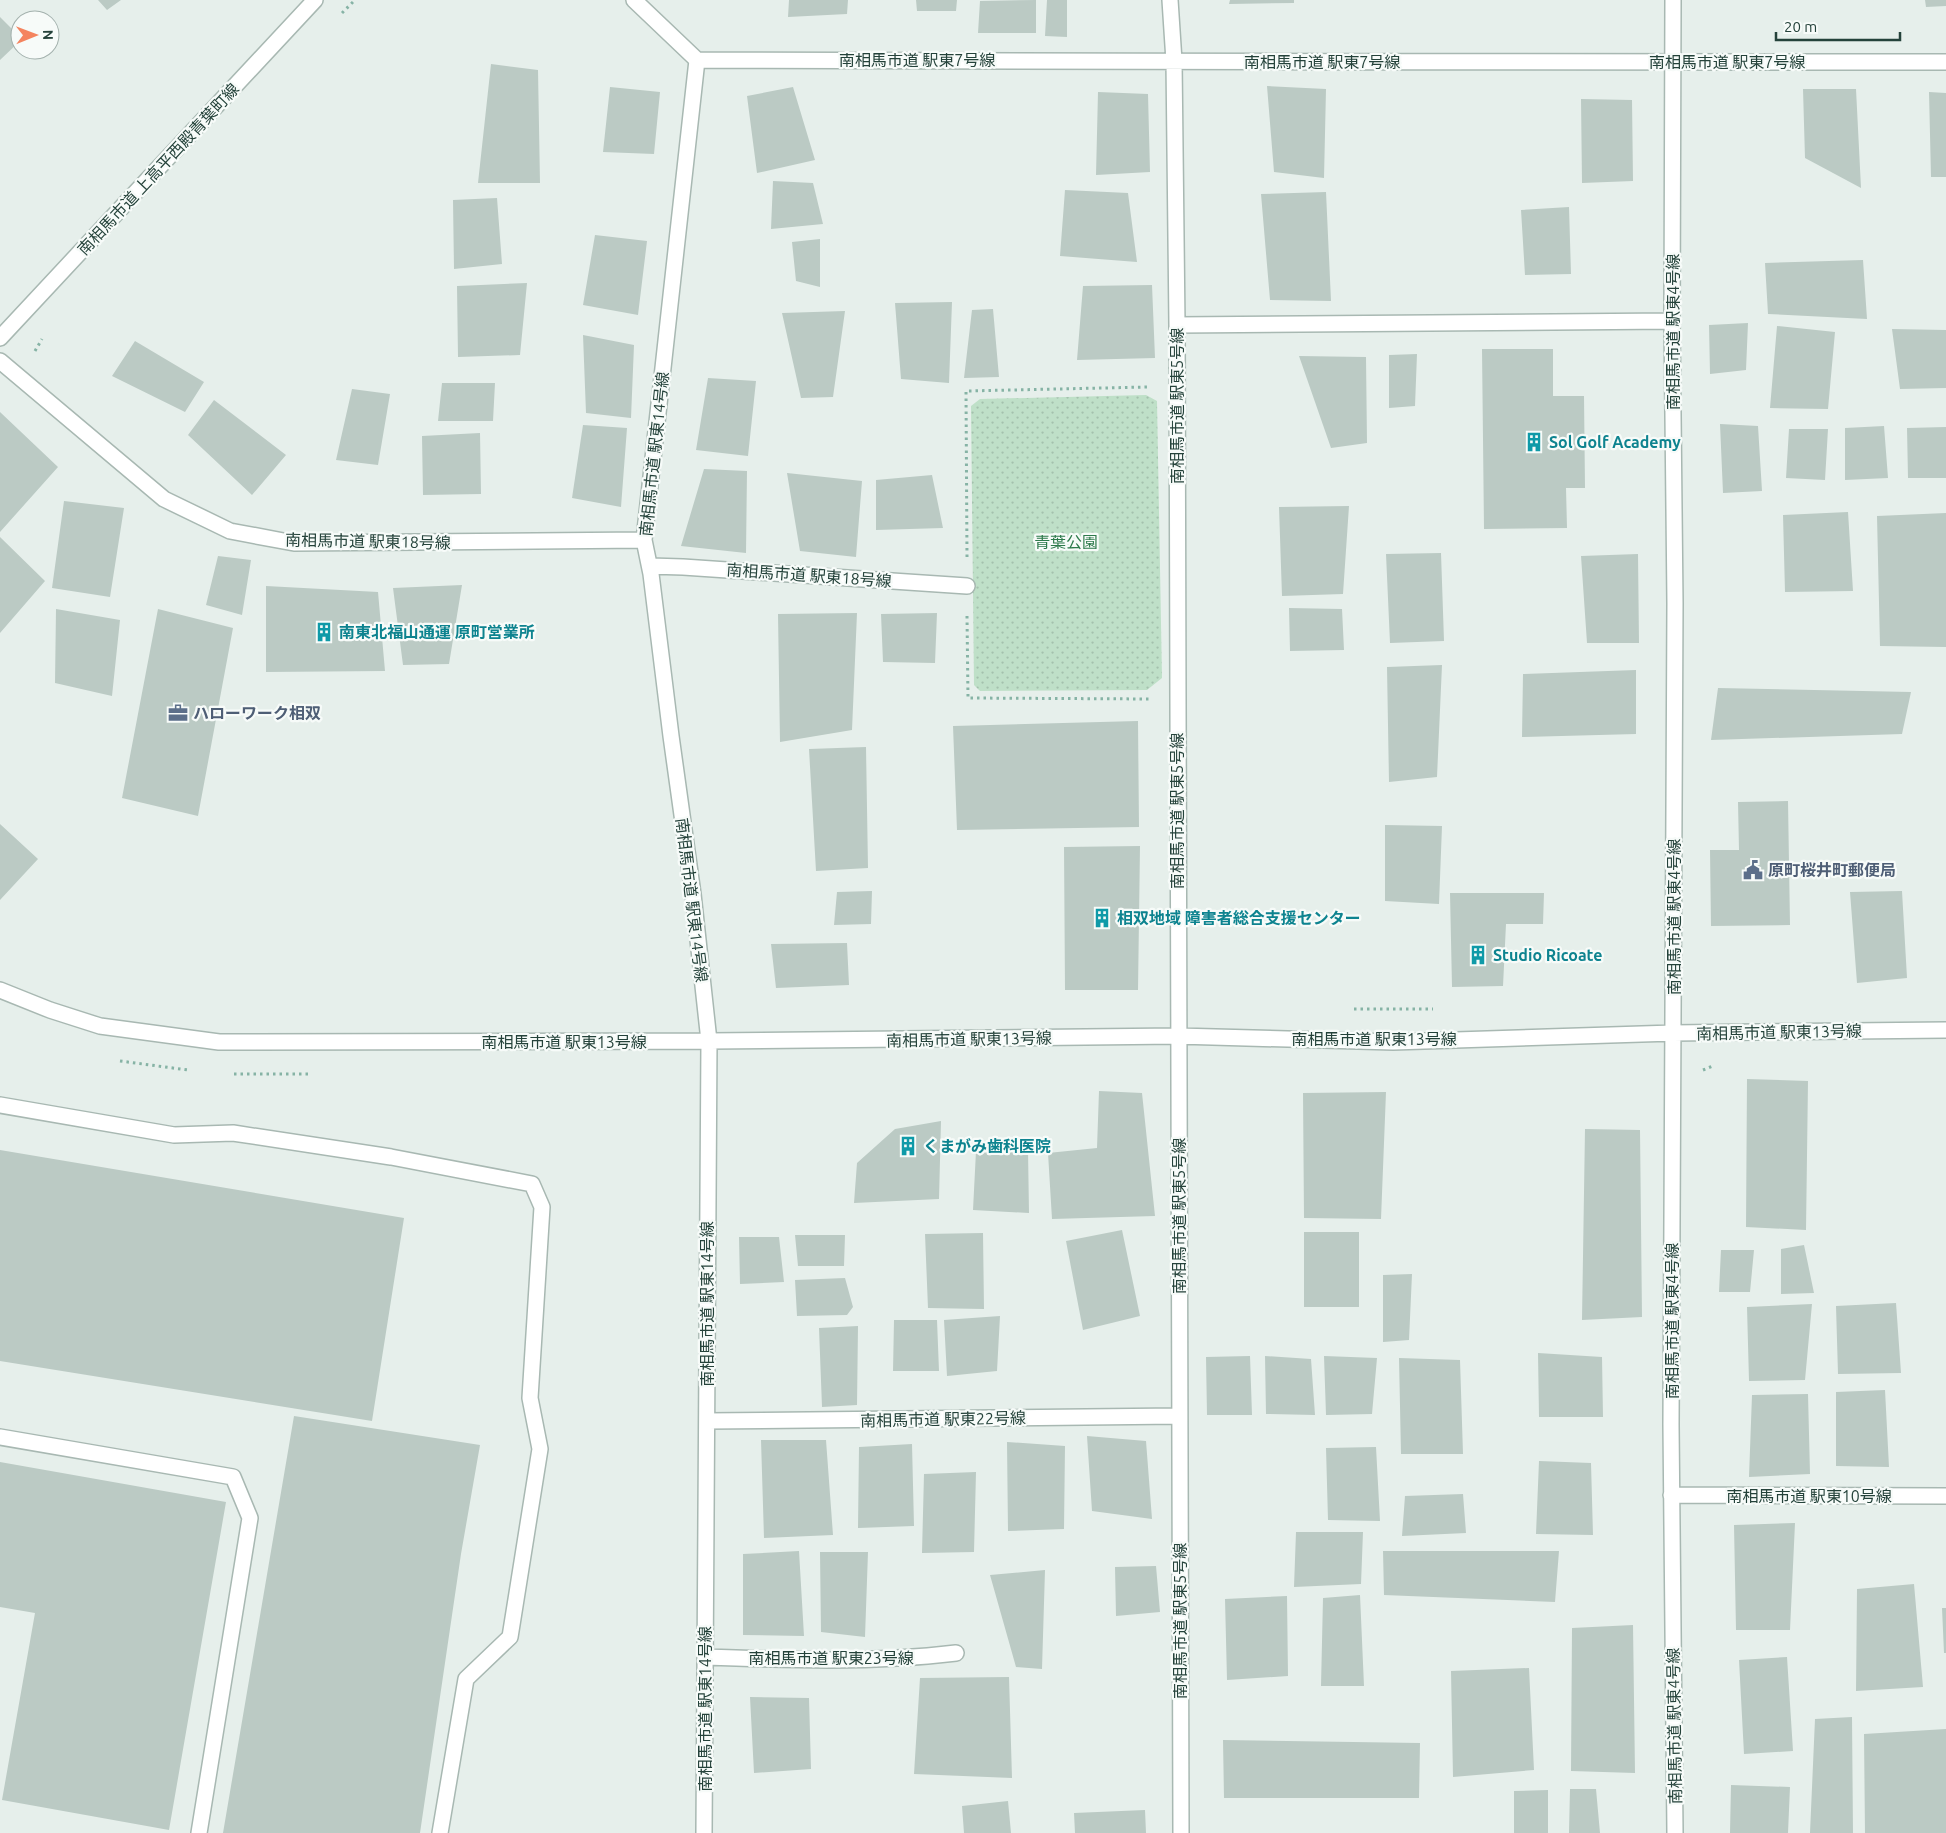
<svg xmlns="http://www.w3.org/2000/svg" width="1946" height="1833" font-family="Ubuntu,'Noto Sans JP',sans-serif">
  <style>
    .park { fill: url(#park-dots) }
    .building { fill: #bbcac4 }
    .lines { fill: none; stroke-linecap: round; stroke-linejoin: round }
    .minor-casing { stroke: #a8b8b2; stroke-width: 18 }
    .path { stroke: #86b3a5; stroke-width: 3; stroke-dasharray: 2.5 4; stroke-linecap: butt }
    .minor { stroke: #fff; stroke-width: 15 }
    .labels { text-anchor: middle; dominant-baseline: central; stroke-width: 4.5; stroke-linejoin: round; paint-order: stroke }
    .street-label { font-size: 16px; fill: #24423a; stroke: #f7fbf9 }
    .culture-label { font-size: 16px; font-weight: bold; fill: #0d838f; stroke: #f7fbf9; text-anchor: start }
    .park-label { font-size: 16px; fill: #2d7a4b; stroke: #f7fbf9 }
    .service-label { font-size: 16px; font-weight: bold; fill: #4e5e75; stroke: #f7fbf9; text-anchor: start }
  </style>
  <defs>
    <pattern id="park-dots" width="8" height="8" patternUnits="userSpaceOnUse" patternTransform="scale(1.25)"><rect width="8" height="8" fill="#bfe0c8"/><path d="M2 2h.1M6 6h.1" fill="none" stroke="#a4c1ad" stroke-width="1.8" stroke-linecap="round"/></pattern>
  </defs>
  <rect width="100%" height="100%" fill="#e6efeb"/>
  <path class="park" d="M1146,395L1157,401L1162,678L1147,690L980,691L974,685L971,406L980,399Z"/>
  <path class="building" d="M98,0H121L107,10Z
    M789,0H848L847,14L788,17Z
    M916,0H957L956,11H917Z
    M1036,0V33H978L980,1Z
    M1047,0H1067V37L1045,36Z
    M1230,0H1294V3L1229,4Z
    M1925,0H1946V6L1926,7Z
    M0,17L20,37V41L0,60Z
    M491,64L538,70L540,183H478Z
    M1267,86L1326,89L1324,178L1274,172Z
    M610,87L660,92L654,154L603,152Z
    M793,87L815,160L757,173L747,96Z
    M1803,89H1856L1861,188L1805,158Z
    M1098,92L1148,94L1150,172L1096,175Z
    M1929,92L1946,93V177H1931Z
    M1581,99L1632,100L1633,181L1582,183Z
    M773,181L813,183L823,224L771,229Z
    M1065,190L1128,193L1137,262L1060,256Z
    M1326,192L1331,301L1270,300L1261,194Z
    M497,198L502,264L454,269L453,200Z
    M1569,207L1571,274L1525,275L1521,210Z
    M595,235L647,241L638,315L583,305Z
    M820,239V287L796,281L792,242Z
    M1863,260L1867,319L1768,314L1765,263Z
    M527,283L520,355L458,357L457,286Z
    M1152,285L1155,358L1077,360L1083,286Z
    M952,302L949,383L901,379L895,303Z
    M993,309L999,377L964,378L972,310Z
    M845,311L833,397L801,398L782,313Z
    M1748,323L1746,370L1710,374L1709,325Z
    M1777,326L1835,332L1828,409L1770,408Z
    M1892,329L1946,330V388L1900,389Z
    M583,335L634,345L631,418L586,413Z
    M135,341L204,382L185,412L112,376Z
    M1482,349H1553V396H1584L1585,488H1566L1567,528L1484,529Z
    M1417,354L1415,406L1389,408V355Z
    M1299,356L1366,357L1367,443L1331,448Z
    M708,378L756,381L748,456L696,450Z
    M442,383H495L493,421H438Z
    M352,389L390,394L378,465L336,460Z
    M214,400L286,455L252,495L188,435Z
    M0,412L58,467L0,532Z
    M1720,424L1758,426L1762,491L1723,493Z
    M583,425L627,428L621,507L572,498Z
    M1884,426L1888,478L1845,480V428Z
    M1946,427V478H1908L1907,428Z
    M1789,429H1828L1825,480L1786,478Z
    M480,433L481,494L423,495L422,436Z
    M704,469L747,471L746,553L681,546Z
    M787,473L862,481L856,557L800,551Z
    M932,475L943,528L876,530V480Z
    M64,501L124,508L110,597L52,588Z
    M1349,506L1343,594L1282,596L1279,507Z
    M1848,512L1853,591L1785,592L1783,515Z
    M1946,513V647L1880,646L1877,516Z
    M0,537L45,581L0,633Z
    M1441,553L1444,641L1390,643L1386,554Z
    M1638,554L1639,643H1587L1581,556Z
    M218,556L251,560L242,615L206,605Z
    M462,585L449,664L403,665L393,588Z
    M266,586L378,592L385,671L266,672Z
    M1289,608L1342,609L1344,650L1290,651Z
    M56,609L120,620L112,696L55,683Z
    M158,609L233,628L198,816L122,798Z
    M857,613L852,730L780,742L778,614Z
    M937,613L935,663L883,662L881,614Z
    M1442,665L1437,777L1389,782L1387,667Z
    M1636,670V734L1522,737L1523,674Z
    M1718,688L1911,692L1902,734L1711,740Z
    M1138,721L1139,827L957,830L953,726Z
    M866,747L868,868L816,871L809,749Z
    M1788,801L1790,925L1711,926L1710,850H1739L1738,802Z
    M0,824L38,859L0,900Z
    M1385,825L1442,826L1439,904L1385,901Z
    M1140,846L1138,990H1065L1064,847Z
    M872,891L871,924L834,925L837,892Z
    M1902,891L1907,978L1857,983L1850,892Z
    M1450,893H1544L1543,924H1506L1503,986L1452,987Z
    M847,943L849,985L776,988L771,944Z
    M1747,1079L1808,1081L1806,1230L1746,1227Z
    M1099,1091L1142,1093L1155,1216L1052,1219L1048,1153L1097,1148Z
    M1386,1092L1381,1219L1304,1218L1303,1093Z
    M941,1121L939,1199L854,1203L857,1163L895,1129Z
    M1585,1129L1640,1130L1642,1317L1582,1320Z
    M0,1150L404,1218L372,1421L0,1361Z
    M1028,1150L1029,1213L973,1210L976,1151Z
    M1122,1230L1140,1316L1083,1330L1066,1241Z
    M1304,1232H1359V1307H1304Z
    M983,1233L984,1309L928,1308L925,1234Z
    M795,1235H845L844,1266H798Z
    M739,1237H779L784,1282L740,1284Z
    M1804,1245L1814,1293L1781,1294V1249Z
    M1721,1250H1754L1750,1292H1719Z
    M1412,1274L1409,1340L1383,1342V1275Z
    M845,1278L853,1307L847,1315L797,1316L795,1280Z
    M1896,1303L1901,1373L1838,1374L1836,1306Z
    M1812,1304L1805,1380L1749,1381L1747,1307Z
    M1000,1316L997,1371L947,1376L944,1320Z
    M894,1320H937L939,1371H893Z
    M858,1326L857,1405L822,1407L819,1328Z
    M1538,1353L1602,1357L1603,1417H1539Z
    M1250,1356L1252,1415H1207L1206,1357Z
    M1265,1356L1311,1359L1315,1415L1266,1414Z
    M1324,1356L1377,1358L1372,1414L1326,1415Z
    M1399,1358L1460,1360L1463,1454H1401Z
    M1885,1390L1889,1467L1836,1466V1392Z
    M1808,1394L1810,1474L1749,1477L1752,1395Z
    M294,1416L480,1445L461,1554L420,1833H223Z
    M1087,1436L1146,1441L1152,1519L1092,1511Z
    M761,1440H826L833,1535L764,1538Z
    M1007,1442L1065,1446L1064,1529L1008,1531Z
    M912,1444L914,1526L858,1528L859,1447Z
    M1376,1447L1380,1521L1328,1520L1326,1448Z
    M1539,1461L1591,1463L1593,1535L1536,1534Z
    M0,1462L226,1502L169,1830L2,1800L35,1613L0,1607Z
    M976,1472L974,1552L922,1553L924,1474Z
    M1463,1494L1466,1533L1402,1536L1405,1496Z
    M1795,1523L1790,1630H1736L1734,1525Z
    M1296,1532H1363L1361,1584L1294,1587Z
    M799,1551L804,1636L743,1635V1554Z
    M1383,1551H1559L1555,1602L1384,1595Z
    M820,1552H868L865,1637L821,1632Z
    M1156,1566L1160,1612L1116,1616L1115,1567Z
    M1045,1570L1042,1669L1016,1667L990,1575Z
    M1914,1584L1923,1687L1856,1691L1857,1589Z
    M1360,1595L1364,1686H1321L1323,1598Z
    M1287,1596L1288,1676L1227,1680L1225,1599Z
    M1942,1608H1946V1653H1944Z
    M1633,1625L1635,1773L1571,1771L1572,1628Z
    M1787,1657L1793,1751L1744,1754L1739,1660Z
    M1529,1668L1534,1770L1453,1777L1451,1671Z
    M1009,1677L1012,1778L914,1774L920,1678Z
    M750,1697L809,1698L811,1769L754,1773Z
    M1852,1717L1853,1833H1810L1815,1719Z
    M1946,1729V1833H1865L1864,1734Z
    M1223,1740L1420,1743L1419,1798H1224Z
    M1731,1785L1790,1787L1788,1833H1730Z
    M1570,1789H1596L1600,1833H1569Z
    M1548,1790V1833H1514V1791Z
    M1008,1801L1011,1833H964L962,1806Z
    M1145,1810L1146,1833H1075L1074,1813Z"/>
  <g class="lines">
    <defs>
      <path id="minor" d="M634,0L697,60L644,540L651,574L671,736L693,894L709,1041L704,1833
        M1170,0L1174,61L1177,325L1181,1833
        M1673,0L1672,321L1675,603L1671,1425L1675,1833
        M697,60C1113,61 1530,63 1946,62
        M1177,325L1672,321
        M0,338L315,0
        M0,361L164,499L230,531L294,543L644,540
        M650,566L683,567L967,586
        M0,990L50,1010L100,1026L219,1042L709,1041L1178,1036L1393,1042L1673,1033L1946,1030
        M0,1105L174,1135L233,1133L391,1157L532,1184L542,1207L530,1398L540,1449L510,1637L466,1679L440,1833
        M707,1421L1179,1416
        M0,1437L233,1477L250,1518L199,1833
        M1671,1495L1946,1496
        M705,1657C789,1660 873,1663 956,1653"/>
    </defs>
    <use href="#minor" class="minor-casing"/>
    <path class="path" d="M342,13L355,0
      M35,351L42,339
      M967,557L966,391L1148,387
      M967,616L968,698L1150,699
      M1354,1009H1433
      M120,1061L188,1070
      M1703,1070L1715,1065
      M234,1074H310"/>
    <use href="#minor" class="minor"/>
  </g>
  <defs>
    <symbol id="building-bare" viewBox="-9 -9 18 18"><path d="M-4-6H4V6H1V3H-1V6H-4ZM-2.5-4.3h1.7v1.8h-1.7ZM.8-4.3h1.7v1.8H.8ZM-2.5-1h1.7V.8h-1.7ZM.8-1h1.7V.8H.8Z" fill="#0f9aa8" stroke="#f7fbf9" stroke-width="2.5" paint-order="stroke"/></symbol>
    <symbol id="office-bare" viewBox="-9 -9 18 18"><path d="M-6-3h4V-5.5h4V-3h4V5H-6ZM-1-4.5V-3h2v-1.5ZM-6 0V1H6V0Z" fill="#5c6f8a" stroke="#f7fbf9" stroke-width="2.5" paint-order="stroke"/></symbol>
    <symbol id="civic-bare" viewBox="-9 -9 18 18"><path d="M-.6-6.5H3V-4.5H.6V-3L4-1V1h2V6H-6V1h2V-1L-.6-3ZM-1.2 2.5V6h2.4V2.5Z" fill="#5c6f8a" stroke="#f7fbf9" stroke-width="2.5" paint-order="stroke"/></symbol>
  </defs>
  <g fill-rule="evenodd">
    <use href="#building-bare" x="1520" y="428" width="28" height="28"/>
    <use href="#building-bare" x="310" y="618" width="28" height="28"/>
    <use href="#office-bare" x="164" y="699" width="28" height="28"/>
    <use href="#civic-bare" x="1739" y="856" width="28" height="28"/>
    <use href="#building-bare" x="1088" y="904" width="28" height="28"/>
    <use href="#building-bare" x="1464" y="941" width="28" height="28"/>
    <use href="#building-bare" x="894" y="1132" width="28" height="28"/>
  </g>
  <g class="labels">
    <g class="street-label">
      <text x="917" y="60">南相馬市道 駅東7号線</text>
      <text x="1322" y="62">南相馬市道 駅東7号線</text>
      <text x="1727" y="62">南相馬市道 駅東7号線</text>
      <text transform="translate(158 169) rotate(-47)">南相馬市道 上高平西殿青葉町線</text>
      <text transform="translate(1673 332) rotate(-90)">南相馬市道 駅東4号線</text>
      <text transform="translate(1177 406) rotate(-90)">南相馬市道 駅東5号線</text>
      <text transform="translate(654 454) rotate(-84)">南相馬市道 駅東14号線</text>
      <text transform="translate(368 541) rotate(1)">南相馬市道 駅東18号線</text>
      <text transform="translate(809 575) rotate(4)">南相馬市道 駅東18号線</text>
      <text transform="translate(1177 811) rotate(-90)">南相馬市道 駅東5号線</text>
      <text transform="translate(692 900) rotate(83)">南相馬市道 駅東14号線</text>
      <text transform="translate(1674 917) rotate(-90)">南相馬市道 駅東4号線</text>
      <text transform="translate(1779 1032) rotate(-1)">南相馬市道 駅東13号線</text>
      <text transform="translate(969 1039) rotate(-1)">南相馬市道 駅東13号線</text>
      <text x="1374" y="1039">南相馬市道 駅東13号線</text>
      <text x="564" y="1042">南相馬市道 駅東13号線</text>
      <text transform="translate(1179 1216) rotate(-90)">南相馬市道 駅東5号線</text>
      <text transform="translate(707 1304) rotate(-90)">南相馬市道 駅東14号線</text>
      <text transform="translate(1672 1321) rotate(-90)">南相馬市道 駅東4号線</text>
      <text transform="translate(943 1419) rotate(-1)">南相馬市道 駅東22号線</text>
      <text x="1809" y="1496">南相馬市道 駅東10号線</text>
      <text transform="translate(1180 1621) rotate(-90)">南相馬市道 駅東5号線</text>
      <text x="831" y="1658">南相馬市道 駅東23号線</text>
      <text transform="translate(705 1709) rotate(-90)">南相馬市道 駅東14号線</text>
      <text transform="translate(1674 1726) rotate(-91)">南相馬市道 駅東4号線</text>
    </g>
    <g class="culture-label">
      <text x="1549" y="442">Sol Golf Academy</text>
      <text x="339" y="632">南東北福山通運 原町営業所</text>
      <text x="1117" y="918">相双地域 障害者総合支援センター</text>
      <text x="1493" y="955">Studio Ricoate</text>
      <text x="923" y="1146">くまがみ歯科医院</text>
    </g>
    <g class="park-label">
      <text x="1066" y="542">青葉公園</text>
    </g>
    <g class="service-label">
      <text x="193" y="713">ハローワーク相双</text>
      <text x="1768" y="870">原町桜井町郵便局</text>
    </g>
  </g>
  <g transform="translate(35 35) rotate(89)"><circle r="24" fill="#f7fbf9" stroke="#a3b1ad"/>
  <path d="M0-4L9 19L0 12L-9 19Z" fill="#f4845f"/>
  <text y="-8" font-size="14" font-weight="bold" text-anchor="middle" fill="#24423a">N</text>
  </g>
  <path d="M1776 32v8h124v-8" fill="none" stroke="#24423a" stroke-width="2.5"/>
  <text x="1784" y="32" font-size="15" fill="#24423a" stroke="#f7fbf9" stroke-width="4" paint-order="stroke">20 m</text>
</svg>
